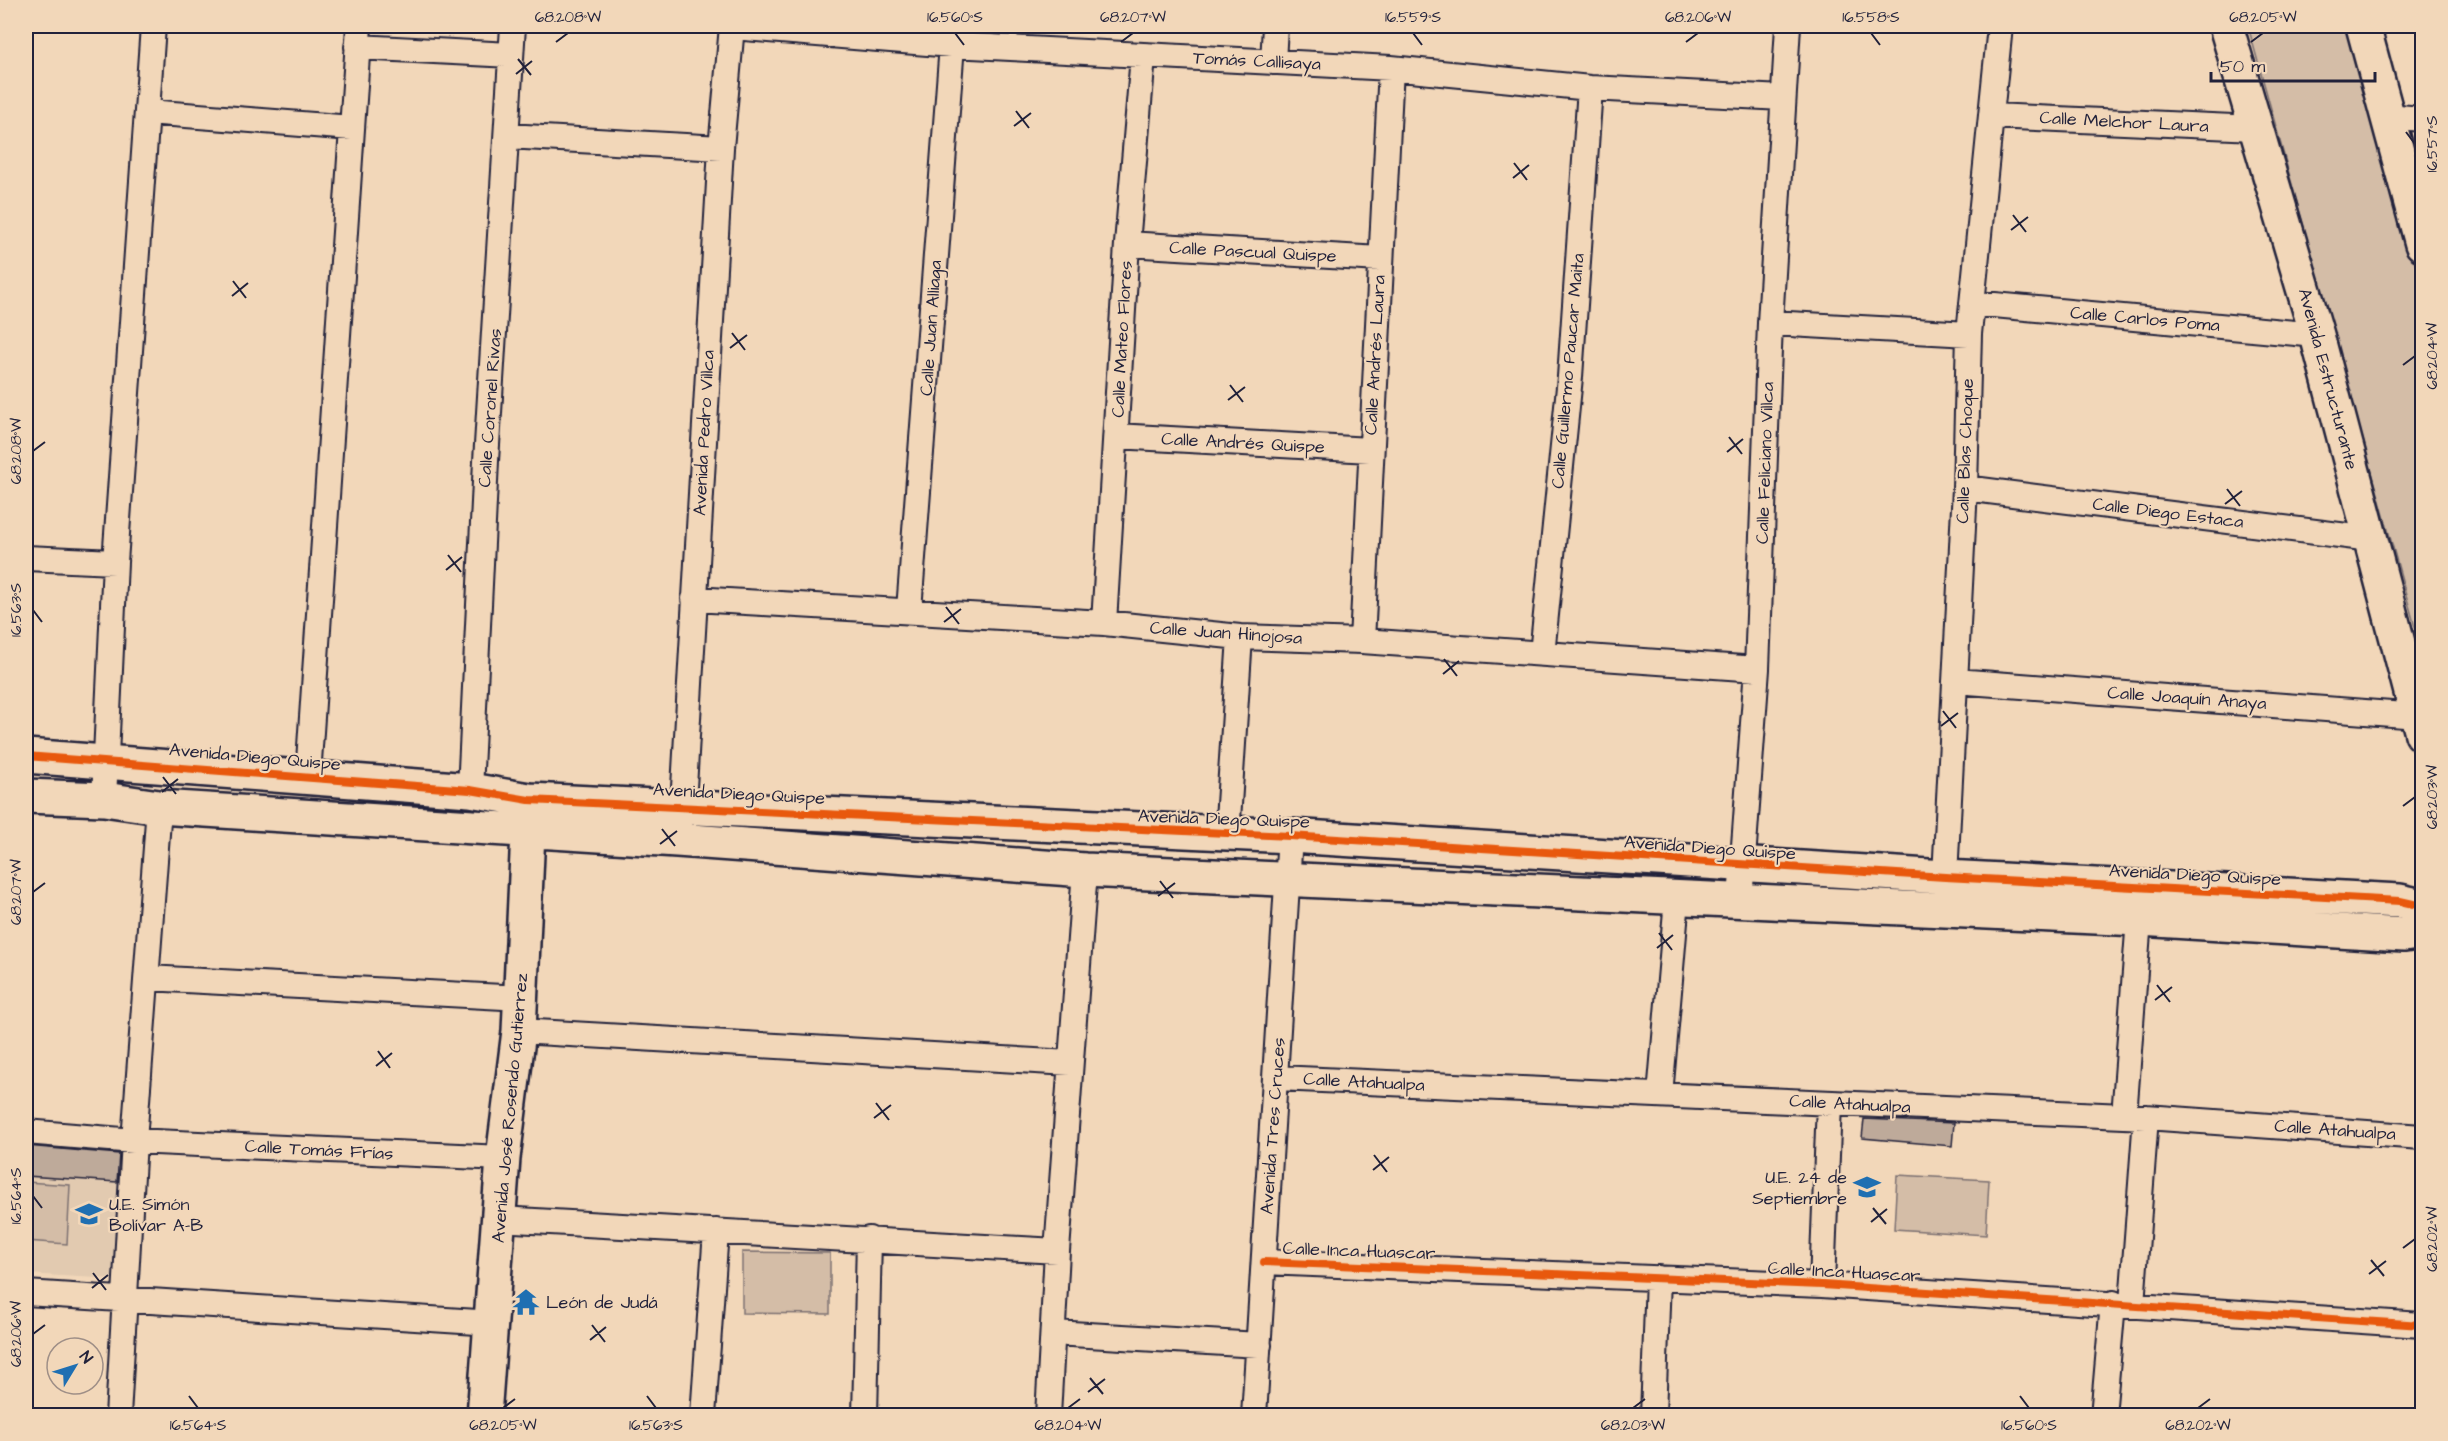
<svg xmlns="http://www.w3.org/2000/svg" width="2448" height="1441" font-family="'Architects Daughter',sans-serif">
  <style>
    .built { fill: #e2cab0 }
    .green { fill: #d4bda7; stroke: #7b7071; stroke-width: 1.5 }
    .building { fill: #beaa9a; stroke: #22223b; stroke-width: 1.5 }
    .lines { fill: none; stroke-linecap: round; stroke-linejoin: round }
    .street-casing { stroke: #22223b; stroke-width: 28 }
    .secondary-casing { stroke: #22223b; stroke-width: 38 }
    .primary-casing { stroke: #22223b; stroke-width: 38 }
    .street { stroke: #f2d7b9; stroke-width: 24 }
    .secondary { stroke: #f2d7b9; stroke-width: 33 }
    .primary { stroke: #f2d7b9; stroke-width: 33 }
    .cycleway-casing { stroke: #f2d7b9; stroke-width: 11 }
    .cycleway { stroke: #e8590c; stroke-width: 8 }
    .ticks { fill: none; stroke: #22223b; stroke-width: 2 }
    .labels { text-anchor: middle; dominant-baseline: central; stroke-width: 4.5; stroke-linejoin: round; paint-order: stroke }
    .street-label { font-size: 18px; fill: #22223b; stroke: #f2d7b9 }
    .poi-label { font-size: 18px; fill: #22223b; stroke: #f2d7b9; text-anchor: start }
    .neatline { fill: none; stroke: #22223b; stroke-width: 2 }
    .ticks-label { font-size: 15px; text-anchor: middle; fill: #22223b }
  </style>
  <rect width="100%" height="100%" fill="#f2d7b9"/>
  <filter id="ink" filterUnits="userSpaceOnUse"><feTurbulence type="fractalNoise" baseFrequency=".0167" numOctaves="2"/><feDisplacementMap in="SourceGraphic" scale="12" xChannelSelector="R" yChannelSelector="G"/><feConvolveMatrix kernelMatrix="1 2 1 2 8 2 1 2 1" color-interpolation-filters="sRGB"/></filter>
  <g filter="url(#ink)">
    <path class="built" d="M26,1143L125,1148L115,1279L26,1274Z"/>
    <path class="green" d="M2248,26H2349L2422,288V652Z
      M1897,1175L1989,1180L1986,1235L1894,1229Z
      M26,1182L70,1185L67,1244L26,1241Z
      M742,1252L830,1253V1314L742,1313Z"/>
    <path class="building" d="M1864,1119L1954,1123L1952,1146L1862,1138Z
      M26,1146L119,1154L117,1182L26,1176Z"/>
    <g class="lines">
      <defs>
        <path id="street" d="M732,27L952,45L1391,68L1590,88L1783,98
          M357,47L511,55
          M1273,62L1275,26
          M147,112L352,128
          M1993,116L2255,128
          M2386,116L2422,119
          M507,136L721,148
          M1127,244L1380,259
          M1973,303L2317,335
          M1770,323L1969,334
          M1116,436L1370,450
          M1965,488L2371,539
          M26,558L115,562
          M694,599L1104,623L1240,637L1362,641L1757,669
          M909,610L952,45
          M1104,623L1127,244L1143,56
          M1362,641L1391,68
          M1542,654L1570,377L1590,88
          M1955,681L2418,716
          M308,776L359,26
          M470,790L486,461L513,26
          M104,799L115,562L153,26
          M680,823L683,805L721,148L732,26
          M1227,835L1240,637
          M1945,877L1965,488L1969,334L2000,26
          M1740,900L1757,669L1770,323L1788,26
          M148,978L521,998
          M519,1031L1070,1063
          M1277,1078L2146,1117L2422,1137
          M1660,1095L1677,899
          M2124,1116L2139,919
          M26,1132L134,1141L503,1158
          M499,1219L1057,1251
          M1264,1262L1822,1285L2422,1325
          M1822,1285L1829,1103
          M26,1293L493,1323
          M2132,1304L2146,1117
          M1054,1333L1259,1345
          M118,1416L134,1141L159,807
          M703,1416L716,1231
          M865,1416L869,1239
          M1048,1416L1057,1251L1085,870
          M1254,1416L1290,836
          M1653,1416L1658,1278
          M2103,1416L2113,1303"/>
        <path id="secondary" d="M26,756L470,790L529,800L1290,836L1945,877L2400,901L2422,906
          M26,796L104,799L159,807L677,840L1085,870L2139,919L2404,935L2422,932
          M484,1416L503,1158L519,1031L529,810"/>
        <path id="primary" d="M2226,26L2317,335L2422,734
          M2363,26L2422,244"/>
      </defs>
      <use href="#street" class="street-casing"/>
      <use href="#secondary" class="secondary-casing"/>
      <use href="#primary" class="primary-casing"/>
      <use href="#street" class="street"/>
      <use href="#secondary" class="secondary"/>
      <use href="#primary" class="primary"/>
      <defs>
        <path id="cycleway" d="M26,756L470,790L529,800L1290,836L1945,877L2400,901L2422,906
          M1264,1262L1822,1285L2422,1325"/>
      </defs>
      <use href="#cycleway" class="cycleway-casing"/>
      <use href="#cycleway" class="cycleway"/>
    </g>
  </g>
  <path class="ticks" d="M955,33L964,45M1413,33L1422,45M1871,33L1880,45M556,42L568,33M1121,42L1133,33M1686,42L1698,33M2251,42L2263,33M518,59L531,75M516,74L532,61M1016,111L1029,128M1014,126L1031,113M2406,132L2415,144M1514,163L1527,180M1513,178L1529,165M2013,215L2026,232M2011,230L2028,217M233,281L246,298M232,296L248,283M732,333L745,350M730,348L747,335M2403,365L2415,356M1230,385L1243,402M1228,400L1245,387M1729,437L1742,454M33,451L45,442M1727,452L1743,439M2227,489L2240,506M2225,504L2242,491M448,555L461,572M446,570L462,557M946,607L959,624M33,610L42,622M944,622L961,609M1444,659L1457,676M1443,674L1459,661M1943,711L1956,728M1941,726L1958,713M163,777L176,794M162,792L178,779M2403,806L2415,797M662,829L675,846M660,844L677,831M1160,881L1173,898M33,892L45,883M1158,896L1175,883M1659,933L1672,950M1657,948L1673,935M2157,985L2170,1002M2155,1000L2172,987M378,1051L390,1068M376,1066L392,1053M876,1103L889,1120M874,1118L891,1105M1374,1155L1387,1172M1373,1170L1389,1157M33,1196L42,1208M1873,1208L1886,1224M1871,1222L1887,1209M2403,1248L2415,1239M2371,1260L2384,1276M93,1273L106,1290M2369,1274L2386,1261M92,1288L108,1275M592,1325L605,1342M33,1334L45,1325M590,1340L606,1327M1090,1378L1103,1394M1088,1392L1105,1379M189,1396L198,1408M647,1396L656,1408M2020,1396L2029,1408M503,1408L515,1399M1068,1408L1080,1399M1633,1408L1645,1399M2198,1408L2210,1399"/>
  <defs>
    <symbol id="school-bare" viewBox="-9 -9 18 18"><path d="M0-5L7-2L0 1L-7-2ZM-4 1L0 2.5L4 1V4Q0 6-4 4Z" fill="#1f6fb2" stroke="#f2d7b9" stroke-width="2.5" paint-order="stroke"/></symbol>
    <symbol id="temple-bare" viewBox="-9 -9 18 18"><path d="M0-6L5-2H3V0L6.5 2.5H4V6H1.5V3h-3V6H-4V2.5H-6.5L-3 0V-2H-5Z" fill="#1f6fb2" stroke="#f2d7b9" stroke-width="2.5" paint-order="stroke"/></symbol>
  </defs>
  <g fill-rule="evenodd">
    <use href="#school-bare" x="1848" y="1168" width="38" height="38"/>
    <use href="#school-bare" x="70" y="1195" width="38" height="38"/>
    <use href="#temple-bare" x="507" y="1283" width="38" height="38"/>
  </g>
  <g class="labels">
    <g class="street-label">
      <text transform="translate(1257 61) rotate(3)">Tomás Callisaya</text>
      <text transform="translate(2124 122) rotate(3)">Calle Melchor Laura</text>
      <text transform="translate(1253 252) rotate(3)">Calle Pascual Quispe</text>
      <text transform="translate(2145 319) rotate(5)">Calle Carlos Poma</text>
      <text transform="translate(931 328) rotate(-86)">Calle Juan Alliaga</text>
      <text transform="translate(1122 339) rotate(-87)">Calle Mateo Flores</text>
      <text transform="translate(1375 355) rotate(-87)">Calle Andrés Laura</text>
      <text transform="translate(1568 371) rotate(-85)">Calle Guillermo Paucar Maita</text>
      <text transform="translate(2328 379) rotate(75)">Avenida Estructurante</text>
      <text transform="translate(490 408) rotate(-86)">Calle Coronel Rivas</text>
      <text transform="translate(704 433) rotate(-87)">Avenida Pedro Villca</text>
      <text transform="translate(1243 443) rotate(3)">Calle Andrés Quispe</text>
      <text transform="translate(1965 451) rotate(-88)">Calle Blas Choque</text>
      <text transform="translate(1765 463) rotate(-88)">Calle Feliciano Villca</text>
      <text transform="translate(2168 513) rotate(7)">Calle Diego Estaca</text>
      <text transform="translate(1226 633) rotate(4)">Calle Juan Hinojosa</text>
      <text transform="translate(2187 698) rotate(4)">Calle Joaquín Anaya</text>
      <text transform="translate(255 757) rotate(5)">Avenida Diego Quispe</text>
      <text transform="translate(739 794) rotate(3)">Avenida Diego Quispe</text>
      <text transform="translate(1224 819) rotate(2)">Avenida Diego Quispe</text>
      <text transform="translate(1710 848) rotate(4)">Avenida Diego Quispe</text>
      <text transform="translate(2195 875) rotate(3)">Avenida Diego Quispe</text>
      <text transform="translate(1364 1082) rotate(3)">Calle Atahualpa</text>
      <text transform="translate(1850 1104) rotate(3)">Calle Atahualpa</text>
      <text transform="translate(510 1108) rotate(-85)">Avenida José Rosendo Gutierrez</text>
      <text transform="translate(1273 1126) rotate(-86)">Avenida Tres Cruces</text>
      <text transform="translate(2335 1130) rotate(4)">Calle Atahualpa</text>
      <text transform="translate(319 1150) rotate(3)">Calle Tomás Frías</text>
      <text transform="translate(1359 1251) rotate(2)">Calle Inca Huascar</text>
      <text transform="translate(1844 1272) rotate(3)">Calle Inca Huascar</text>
    </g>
    <g class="poi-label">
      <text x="1847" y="1177" text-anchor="end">U.E. 24 de<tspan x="1847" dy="21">Septiembre</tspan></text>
      <text x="109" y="1204">U.E. Simón<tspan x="109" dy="21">Bolívar A-B</tspan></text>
      <text x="546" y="1302">León de Judá</text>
    </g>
  </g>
  <rect width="2448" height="1441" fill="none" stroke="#f2d7b9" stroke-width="66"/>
  <g transform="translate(75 1366) rotate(52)"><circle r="28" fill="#f2d7b9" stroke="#9f8f87" stroke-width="1.5"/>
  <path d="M0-4.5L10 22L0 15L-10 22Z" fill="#1f6fb2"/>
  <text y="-9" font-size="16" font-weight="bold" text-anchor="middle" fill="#22223b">N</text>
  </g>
  <path d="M2211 72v9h164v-9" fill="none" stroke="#22223b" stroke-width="3"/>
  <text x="2220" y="72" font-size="18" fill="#22223b" stroke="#f2d7b9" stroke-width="4.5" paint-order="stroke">50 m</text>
  <rect x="33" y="33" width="2382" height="1375" class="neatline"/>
  <g class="ticks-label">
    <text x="568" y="22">68.208°W</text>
    <text x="955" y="22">16.560°S</text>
    <text x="1133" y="22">68.207°W</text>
    <text x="1413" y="22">16.559°S</text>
    <text x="1698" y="22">68.206°W</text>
    <text x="1871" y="22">16.558°S</text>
    <text x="2263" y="22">68.205°W</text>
    <text transform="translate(2432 144) rotate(-90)" y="5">16.557°S</text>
    <text transform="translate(2432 356) rotate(-90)" y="5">68.204°W</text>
    <text transform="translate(16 451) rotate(-90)" y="5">68.208°W</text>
    <text transform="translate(16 610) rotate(-90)" y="5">16.563°S</text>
    <text transform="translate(2432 797) rotate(-90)" y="5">68.203°W</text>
    <text transform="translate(16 892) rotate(-90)" y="5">68.207°W</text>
    <text transform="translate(16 1196) rotate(-90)" y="5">16.564°S</text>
    <text transform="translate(2432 1239) rotate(-90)" y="5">68.202°W</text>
    <text transform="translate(16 1334) rotate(-90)" y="5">68.206°W</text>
    <text x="198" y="1430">16.564°S</text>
    <text x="503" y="1430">68.205°W</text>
    <text x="656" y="1430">16.563°S</text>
    <text x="1068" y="1430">68.204°W</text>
    <text x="1633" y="1430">68.203°W</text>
    <text x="2029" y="1430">16.560°S</text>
    <text x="2198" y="1430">68.202°W</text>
  </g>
</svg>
